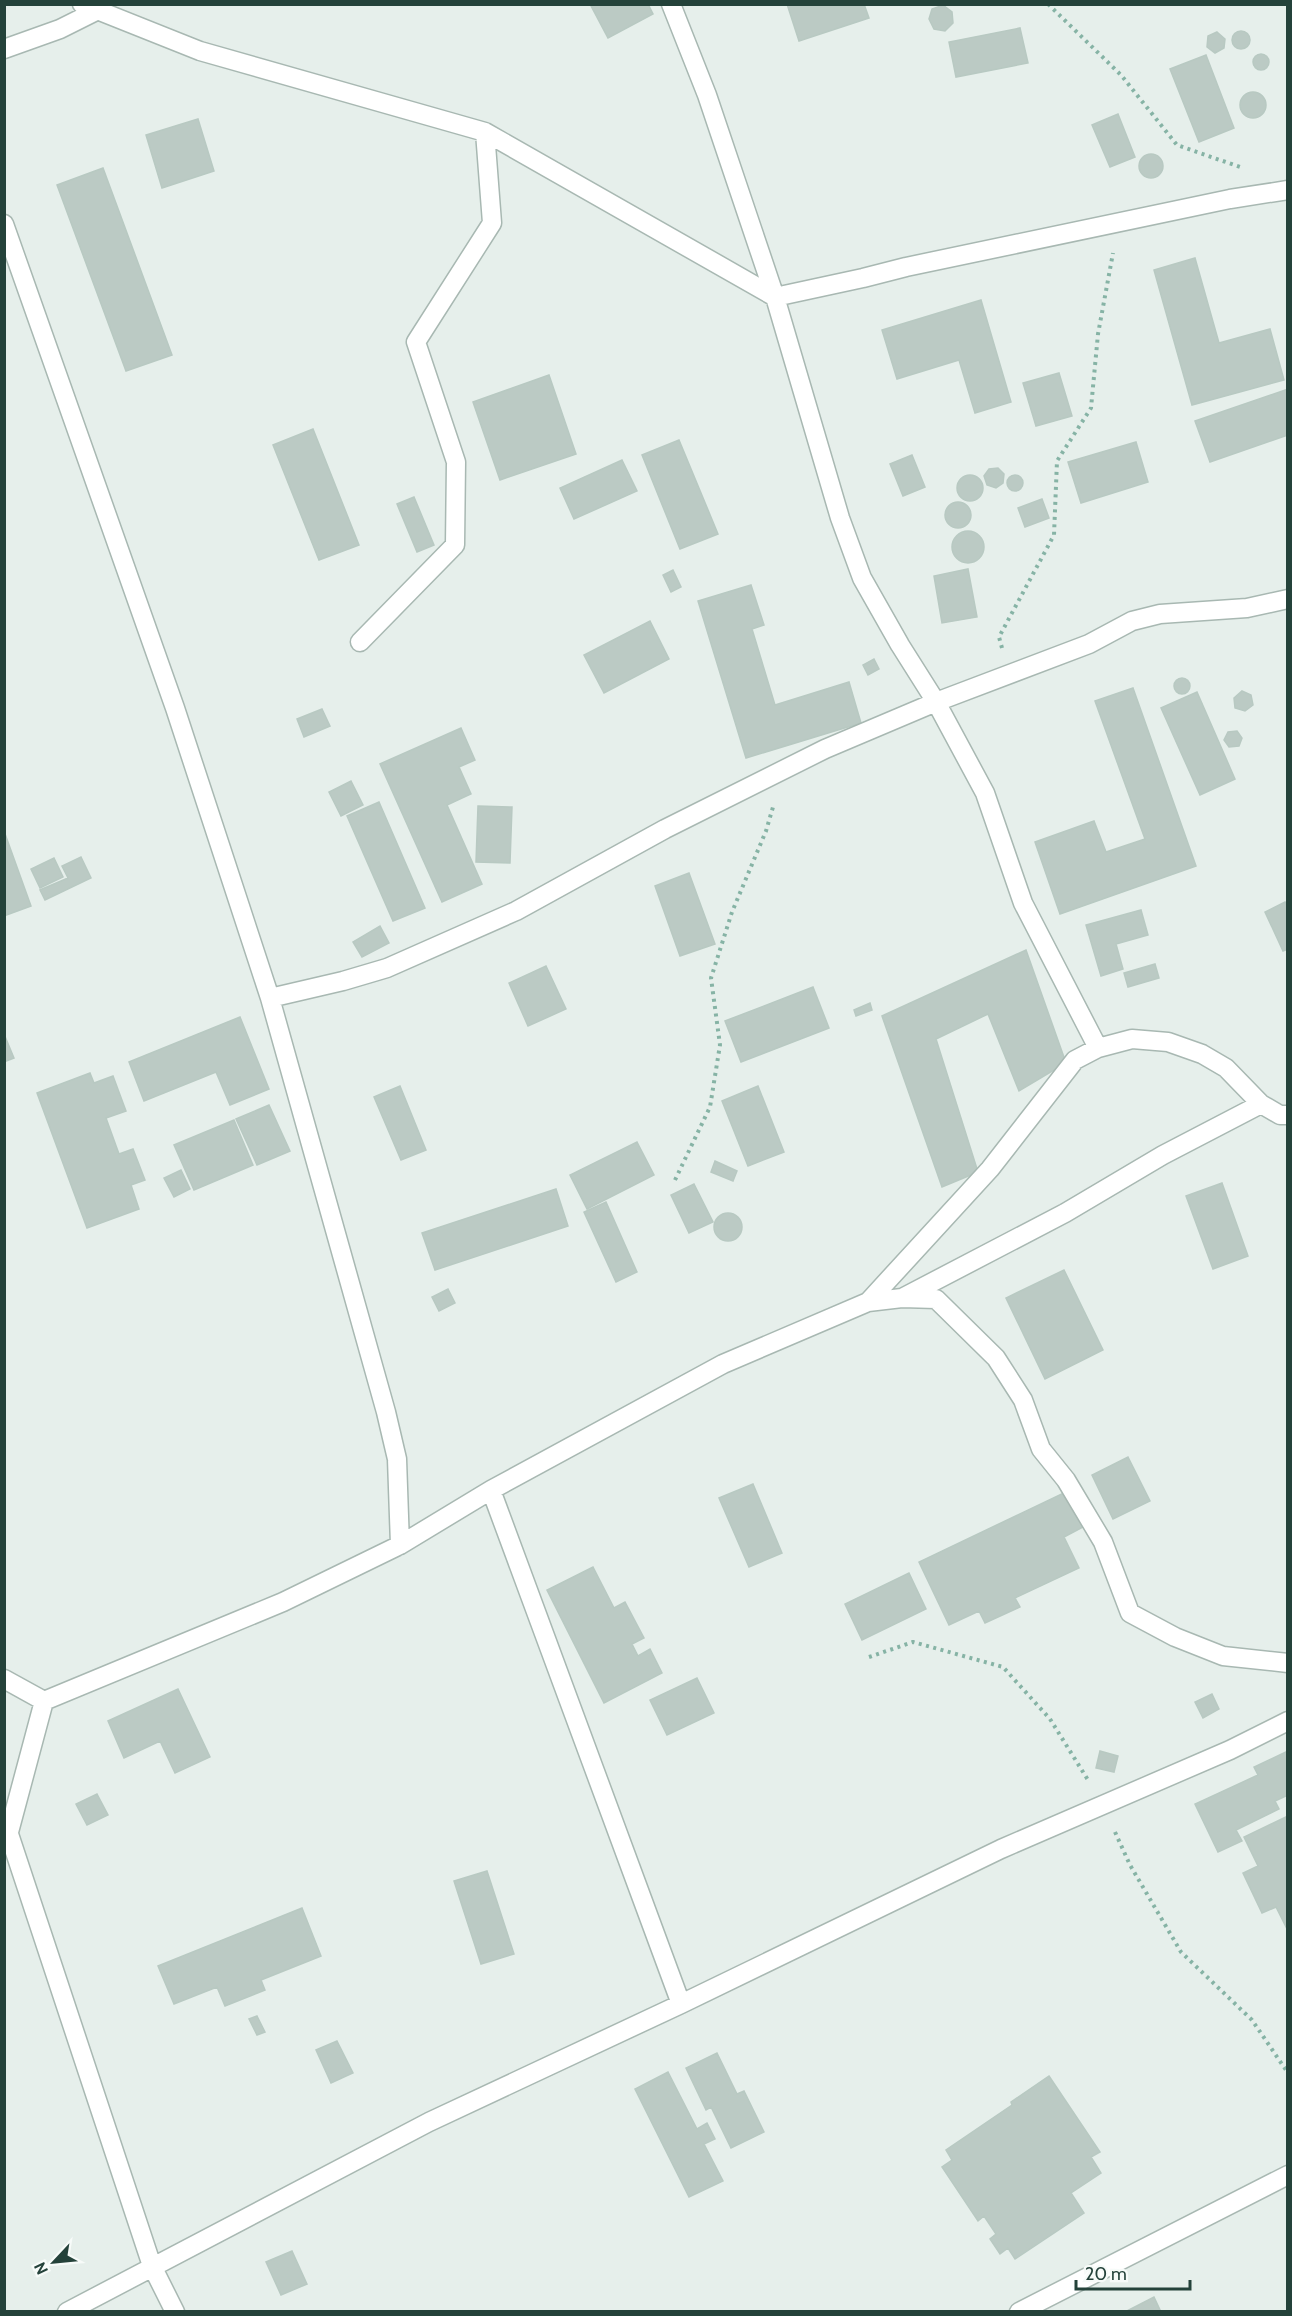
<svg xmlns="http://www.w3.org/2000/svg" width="1292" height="2316" font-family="Cabin,sans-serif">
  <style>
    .building { fill: #bbcac4; stroke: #b8c9c2; stroke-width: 1.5 }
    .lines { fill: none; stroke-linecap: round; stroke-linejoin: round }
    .minor-casing { stroke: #a8b8b2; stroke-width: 21 }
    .path { stroke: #86b3a5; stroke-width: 4; stroke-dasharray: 3 4.5; stroke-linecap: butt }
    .minor { stroke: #fff; stroke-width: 18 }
  </style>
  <rect width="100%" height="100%" fill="#e6efeb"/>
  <path class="building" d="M590,4H648L653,14L608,38Z
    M787,4H864L869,18L799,41Z
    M943,5L952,12L953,23L945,31L934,29L929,19L932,9Z
    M1020,28L1028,63L956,77L949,42Z
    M1232 40a9 9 0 1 1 18 0a9 9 0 1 1-18 0Z
    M1217,32L1225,39L1224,48L1215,53L1207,47L1208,36Z
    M1253 62a8 8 0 1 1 16 0a8 8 0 1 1-16 0Z
    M1206,55L1234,128L1199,142L1170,69Z
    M1240 105a13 13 0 1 1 26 0a13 13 0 1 1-26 0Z
    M1118,114L1135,157L1110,167L1092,125Z
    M198,119L214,171L162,188L146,135Z
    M1139 166a12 12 0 1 1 24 0a12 12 0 1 1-24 0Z
    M103,168L172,355L126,371L57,185Z
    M1195,258L1219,343L1270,329L1284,380L1192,405L1154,270Z
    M981,300L1011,402L975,413L959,360L897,379L882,330Z
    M1059,373L1072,416L1036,426L1023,383Z
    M549,375L576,454L500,480L473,402Z
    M1288,389V435L1210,462L1195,421Z
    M313,429L359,545L319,560L273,445Z
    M679,440L718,534L680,549L642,455Z
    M1136,442L1148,482L1081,503L1068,462Z
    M912,455L925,487L903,496L890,464Z
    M622,460L637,491L574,519L560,488Z
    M998,468L1004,474L1003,483L996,488L987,485L984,476L989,469Z
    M957 488a13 13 0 1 1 26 0a13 13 0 1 1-26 0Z
    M1007 483a8 8 0 1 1 16 0a8 8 0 1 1-16 0Z
    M414,497L434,545L417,552L397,504Z
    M1042,499L1049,518L1025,527L1018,508Z
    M945 515a13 13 0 1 1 26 0a13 13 0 1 1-26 0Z
    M952 547a16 16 0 1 1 32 0a16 16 0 1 1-32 0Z
    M968,569L977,617L942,623L934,576Z
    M673,570L681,587L671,592L663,575Z
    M751,585L764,625L752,629L775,705L849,682L861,723L746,758L698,601Z
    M650,621L669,659L604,693L584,655Z
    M874,659L879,669L868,675L863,665Z
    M1174 686a8 8 0 1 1 16 0a8 8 0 1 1-16 0Z
    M1133,688L1196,866L1060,914L1035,842L1094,821L1106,852L1145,839L1095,701Z
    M1242,691L1251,695L1253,705L1245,711L1235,708L1234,698Z
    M1197,692L1235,779L1200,795L1161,708Z
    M322,709L330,726L304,737L297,719Z
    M461,728L475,760L459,767L471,794L447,805L482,884L442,902L380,764Z
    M1237,731L1242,738L1239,746L1229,747L1224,740L1228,732Z
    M351,781L363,805L341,816L329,792Z
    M379,802L425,908L393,921L347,816Z
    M478,806L512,807L510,863L476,862Z
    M4,831L31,906L4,916Z
    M81,857L91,878L45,900L40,890L68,878L62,866Z
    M54,858L63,877L40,888L31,869Z
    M689,873L715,944L680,956L655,886Z
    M1285,902L1288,907V949L1283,951L1265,912Z
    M1141,910L1148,935L1116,944L1123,969L1101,976L1086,925Z
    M380,926L389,943L362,957L353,942Z
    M1026,950L1066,1063L1019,1091L988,1014L936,1039L978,1172L942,1187L882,1016Z
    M1155,964L1159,978L1128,987L1124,973Z
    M546,966L566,1009L528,1026L509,983Z
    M813,987L829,1028L741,1062L725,1021Z
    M870,1003L872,1010L856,1016L854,1010Z
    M240,1017L269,1089L230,1105L216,1072L144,1101L129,1062Z
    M4,1034L14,1058L4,1062Z
    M90,1073L94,1083L113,1076L126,1111L106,1118L119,1154L133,1149L145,1180L131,1185L139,1209L87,1228L37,1093Z
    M400,1086L426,1150L401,1160L374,1097Z
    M758,1086L784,1152L748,1166L722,1101Z
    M269,1105L290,1151L257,1165L236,1119Z
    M234,1120L253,1165L194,1190L174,1145Z
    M637,1142L654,1175L587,1209L570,1175Z
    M715,1161L737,1171L733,1181L711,1172Z
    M181,1170L190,1189L174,1197L164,1178Z
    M1222,1183L1248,1256L1213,1269L1186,1196Z
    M694,1184L713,1222L689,1233L671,1195Z
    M556,1189L568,1226L435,1270L422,1233Z
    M606,1202L637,1272L616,1282L584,1212Z
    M714 1227a14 14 0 1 1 28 0a14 14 0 1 1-28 0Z
    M1064,1270L1103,1350L1045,1379L1006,1298Z
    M448,1289L455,1303L439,1311L432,1297Z
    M1128,1457L1150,1501L1113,1519L1092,1475Z
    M753,1484L782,1553L749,1567L719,1498Z
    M1068,1491L1085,1526L1064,1537L1079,1568L1015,1598L1020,1607L985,1623L979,1611L949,1625L919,1562Z
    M593,1567L614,1608L625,1602L644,1638L632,1644L638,1656L650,1649L662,1673L604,1703L547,1590Z
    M909,1573L926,1609L862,1640L845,1604Z
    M697,1678L714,1713L667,1735L650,1700Z
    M178,1689L210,1757L175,1773L160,1741L124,1758L108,1721Z
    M1212,1694L1219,1709L1203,1718L1195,1702Z
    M1100,1751L1118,1756L1114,1772L1096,1768Z
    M1288,1751V1795L1275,1801L1279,1809L1236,1830L1242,1841L1218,1852L1195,1804L1258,1775L1254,1767Z
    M97,1794L108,1815L87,1825L76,1804Z
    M1288,1816V1931L1276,1907L1262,1913L1243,1873L1258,1866L1244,1837Z
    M487,1871L514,1954L481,1964L454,1881Z
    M302,1908L321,1956L261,1980L265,1990L225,2006L217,1987L174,2004L158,1966Z
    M257,2016L265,2032L257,2035L249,2019Z
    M337,2041L353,2073L331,2083L316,2050Z
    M717,2053L737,2094L744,2091L764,2132L731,2148L711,2107L706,2110L686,2068Z
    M668,2072L697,2129L707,2123L715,2139L704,2144L723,2181L689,2197L635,2089Z
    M1049,2076L1100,2152L1091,2157L1101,2173L1071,2193L1084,2213L1015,2259L1008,2248L1000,2254L990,2239L996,2234L984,2216L978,2221L942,2167L952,2160L946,2150L1012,2105L1011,2102Z
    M292,2251L307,2284L281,2295L266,2262Z
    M1154,2297L1161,2312H1125Z"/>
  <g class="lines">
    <defs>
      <path id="minor" d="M82,4L200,51L485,132L775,297L863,278L906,267L1230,199L1288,190
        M671,4L707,95L775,297L840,518L862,578L900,645L936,702L985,793L1023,903L1098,1048
        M4,49L60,29L102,8
        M4,224L175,708L270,998L386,1412L397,1459L400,1545
        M360,642L455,545L456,462L416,342L492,223L485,132
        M270,998L343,981L387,968L516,911L665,829L825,749L936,702L1089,644L1132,621L1160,614L1247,608L1288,599
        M904,1297L1065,1213L1163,1155L1261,1104
        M868,1302L990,1169L1075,1060L1098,1048L1132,1039L1168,1042L1202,1054L1226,1068L1261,1104L1280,1115H1288
        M491,1490L681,2004
        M4,1679L44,1701
        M44,1701L283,1602L400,1545L491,1490L723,1364L868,1302L902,1298L936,1299L996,1358L1023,1400L1041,1449L1066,1480L1103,1542L1130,1613L1175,1637L1223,1656L1288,1663
        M4,1819L152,2266L175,2312
        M9,1832L44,1701
        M67,2312L429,2122L681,2004L1001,1849L1230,1750L1288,1721
        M1019,2312L1288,2175"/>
    </defs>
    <use href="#minor" class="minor-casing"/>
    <path class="path" d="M1048,4L1121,75L1177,145L1240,167
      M1002,648L999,637L1054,535L1057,461L1091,408L1098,334L1113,253
      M675,1180L710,1107L720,1045L711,978L732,912L766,831L773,807
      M869,1657L913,1642L1003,1667L1050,1719L1088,1780
      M1115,1832L1130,1865L1181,1952L1252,2020L1288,2073"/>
    <use href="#minor" class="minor"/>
  </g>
  <rect width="1292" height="2316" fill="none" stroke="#24423a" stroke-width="12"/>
  <g transform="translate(54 2262) rotate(244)" stroke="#f7fbf9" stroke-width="4.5" paint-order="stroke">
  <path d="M0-4.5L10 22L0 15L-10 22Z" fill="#24423a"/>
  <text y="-9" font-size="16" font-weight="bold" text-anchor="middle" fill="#24423a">N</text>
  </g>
  <path d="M1076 2280v9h114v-9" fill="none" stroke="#24423a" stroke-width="3"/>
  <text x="1085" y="2280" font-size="18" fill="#24423a" stroke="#f7fbf9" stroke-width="4.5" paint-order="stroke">20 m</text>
</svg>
